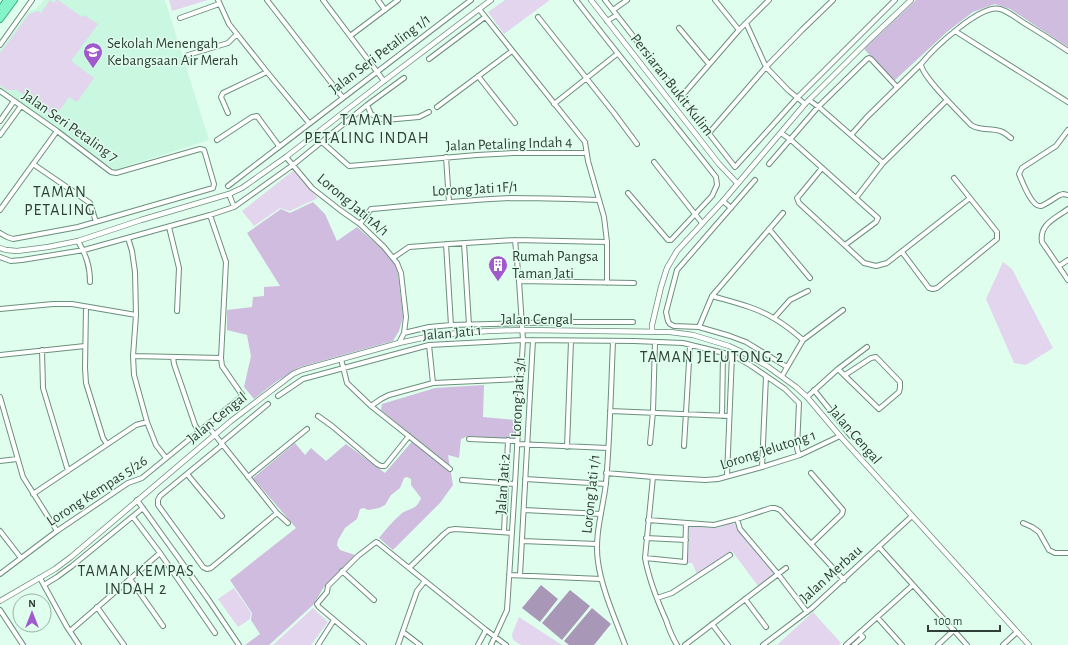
<svg xmlns="http://www.w3.org/2000/svg" width="1068" height="645" font-family="'Alegreya Sans',sans-serif">
  <style>
    .built { fill: #c9f7df }
    .green { fill: #e2d5ed }
    .forest { fill: #cfbcdf }
    .water { fill: #a997b8 }
    .lines { fill: none; stroke-linecap: round; stroke-linejoin: round }
    .minor-casing { stroke: #6c8f7d; stroke-width: 6 }
    .tertiary-casing { stroke: #6c8f7d; stroke-width: 6 }
    .primary-casing { stroke: #32af7f; stroke-width: 8 }
    .minor { stroke: #fff; stroke-width: 4 }
    .tertiary { stroke: #fff; stroke-width: 4.5 }
    .primary { stroke: #85f4ca; stroke-width: 6 }
    .labels { text-anchor: middle; dominant-baseline: central; stroke-width: 3; stroke-linejoin: round; paint-order: stroke }
    .poi-label { font-size: 15px; fill: #2f3e36; stroke: #e0feee; text-anchor: start }
    .street-label { font-size: 15px; fill: #2f3e36; stroke: #e0feee }
    .neighbourhood-label { font-size: 16px; letter-spacing: 1px; fill: #2f3e36; stroke: #e0feee }
  </style>
  <rect width="100%" height="100%" fill="#e0feee"/>
  <path class="built" d="M44,0H165L209,140L115,170L0,88V50L28,12L36,9Z"/>
  <path class="green" d="M50,0L54,3L56,0H58L82,17L84,15L98,24L71,61L94,78L77,102L69,97L55,117L17,90H7L0,85V53L29,14L38,11L41,13Z
    M169,0H208L172,11Z
    M505,0H550L504,34L488,12Z
    M294,170L318,198L290,211L280,208L254,226L242,211Z
    M1003,262L1012,269L1053,348L1026,365L1014,363L986,299Z
    M732,523L737,525L739,531L775,573L758,586L732,551L697,574L692,563H688L689,526L716,528Z
    M234,588L251,613L250,619L238,627L218,599Z
    M313,608L328,622L311,645H273Z
    M813,612L841,643L839,645H777Z
    M519,617L562,645H521L513,640L512,634Z"/>
  <path class="forest" d="M916,0H1068V47L1010,9L995,4L973,12L948,31L894,81L864,49Z
    M313,202L325,214L337,241L357,227L389,255L395,264L398,274L403,317L399,331L393,341L300,367L277,381L254,399L244,387L251,356L247,335L227,330V310L252,307L253,297L264,296V287L280,286L247,233L281,209L290,213Z
    M484,385L483,417L516,420L515,439L468,436L461,439L459,458L448,455L453,485L440,503L393,550L379,538C386,529 393,521 401,514C410,507 416,511 421,498L411,485V479L407,477L404,478L400,488L391,495L385,505L379,508L368,510L364,508L360,509L357,519L345,528L338,540L337,545L340,550L355,555L324,587L313,605L269,645H245L260,634L251,620L252,613L230,580L296,528L253,478L295,443L305,455L311,448L326,461L346,444L385,473L415,438L381,410L382,404L435,388Z"/>
  <path class="water" d="M541,585L558,599L540,622L522,608Z
    M570,590L590,606L562,640L542,623Z
    M592,608L611,624L594,645H569L564,641Z"/>
  <g class="lines">
    <defs>
      <path id="minor" d="M218,0L229,24L267,72L309,123
        M267,0L343,98
        M323,0L384,81
        M378,0L385,10
        M576,0C622,60 670,118 716,177L717,185L712,196L671,240H668L628,193
        M605,0L735,167L797,98L895,0
        M715,0L739,30
        M479,9L585,142L588,161L604,217L607,242V283
        M613,10L627,0
        M538,17L614,113L637,144
        M180,18L219,4
        M607,21L617,15
        M746,23L766,67L788,90L805,104
        M679,28L709,64
        M955,31L1068,102
        M350,36L398,0
        M0,45L32,0
        M188,55L228,43L237,34
        M429,59L485,17
        M478,76L515,123
        M0,91L57,131L111,172L116,173L200,149L204,150L205,153L214,184L213,188L78,227L13,239L7,237L0,233
        M681,97L739,30L769,0
        M809,100L820,108L883,163
        M554,104L617,54
        M367,105L371,114L378,118L385,120L419,117L429,112
        M437,107L512,51
        M228,113L221,97L223,93L267,72
        M0,121L14,101
        M1068,130L1056,146L1022,168L1019,174C1022,181 1032,208 1041,206C1045,205 1056,197 1060,195L1063,194L1068,195
        M709,133L766,67L802,30L833,0
        M781,133L791,140L878,218L876,222L845,245
        M0,135L21,106
        M851,135L867,117L921,64
        M1011,138C1007,135 1004,132 1000,131C990,128 980,131 971,125C961,114 921,76 921,64C933,49 980,4 1000,9C1008,11 1016,18 1024,23C1039,32 1053,41 1068,51
        M217,140L252,117L257,116L279,146
        M322,142L349,166L477,155L514,153H586
        M286,157L312,188L340,210L360,224L384,247L397,263L401,273L406,317L404,333L399,343
        M446,157L449,202
        M654,162L702,223
        M33,164L90,203L96,222
        M769,164L818,107L867,59L869,58L871,59L897,87
        M822,168L799,196L797,198L799,203L864,263L876,266L887,263L970,198
        M755,180L677,270L666,312L668,321L670,324L674,326L699,327L730,336L746,342L787,367
        M228,186L471,0
        M229,194L234,207
        M856,198L883,163L947,100
        M723,201L731,208
        M1068,209C1056,218 1039,224 1042,242L1068,280
        M0,210L57,131
        M360,224L371,209C418,205 464,200 511,198C540,198 570,199 599,200
        M169,227L179,268L177,311
        M769,229L810,278
        M128,238L132,251L135,272L136,315L133,356L134,375L147,422L156,445L166,458
        M78,241C86,255 90,266 90,282
        M464,243L469,325
        M446,244L451,325
        M902,252L929,288L933,289L937,288L997,239V232L954,178
        M0,257L11,261L22,260L84,250L210,215L234,207L293,165L367,105L404,78
        M393,258L409,247L449,244L515,240L607,242
        M1059,266L1068,260
        M519,281L634,283
        M712,296C733,302 756,307 775,319C785,325 794,332 803,340
        M86,307L85,368L86,383L103,438L107,444
        M0,309L53,304H72L136,315
        M774,318L790,300L808,291
        M699,327L712,296L718,289L783,213
        M404,333L429,327L451,325L566,322H633
        M613,341C611,388 610,436 606,483C603,509 594,535 598,562C602,590 615,618 625,645
        M429,345L433,383
        M42,350L43,388L68,471
        M0,355L85,346
        M133,356L221,358
        M173,357L174,364L195,425L199,431
        M341,359L347,383L371,406L450,469
        M838,369L879,409L899,392L900,388V382L876,357L871,358L845,375
        M782,376L803,340L843,310
        M814,390L851,436
        M278,396L303,379L429,345L523,340L634,341L683,343L732,355L750,365L785,389L799,403L797,448L798,452L800,455
        M0,397L23,477L57,531
        M807,397L838,369L867,347
        M371,406L381,399L389,395L433,383L521,379
        M610,411L729,416
        M318,416L332,426L377,464L381,466H385L409,436
        M722,416L723,353
        M207,425L277,513L288,523
        M469,439L517,441
        M221,443L268,404
        M650,443L653,412L655,342
        M517,444L608,448
        M222,445L160,496L158,500V505L203,567L207,569L211,568L277,513
        M684,446L690,345
        M567,447L571,341
        M0,461L17,459
        M762,467L766,376
        M606,473L653,477L705,480L718,479L762,467L800,455L840,436
        M811,473L843,510L842,514L811,544
        M187,474L222,516
        M727,476L732,355
        M248,477L307,429
        M653,477L645,558C649,580 657,600 666,620C669,629 672,637 677,645
        M525,479L606,484
        M462,480L515,484
        M33,494L130,429L136,425L147,422
        M137,500L208,599L239,645
        M524,510L601,514
        M133,517L160,553L215,633
        M737,519L740,529L778,574L807,612
        M648,520L714,525L737,519L771,508H775L780,510L844,580
        M1023,523L1032,527L1039,532L1049,550L1055,553H1068
        M0,531L21,558
        M504,532L508,440
        M646,538L686,540
        M522,541L597,544
        M879,547L967,645
        M645,558L685,562L686,523
        M409,568L444,534L449,530L455,529L512,533
        M342,571L374,600
        M0,574L57,531L128,483L142,478L241,397L242,394L240,392L222,366L221,358L226,262L210,215
        M509,575L601,579
        M520,575L533,340
        M40,578L67,627L79,645
        M130,579L163,626
        M44,585L57,577L72,566L143,508
        M657,598L672,593L730,555
        M745,599L766,627
        M97,607L124,645
        M0,610L23,645
        M877,617L902,645
        M712,624L728,645
        M70,631L160,553
        M403,632L420,645
        M318,645L334,620
        M364,645L319,607L317,604L327,592L328,586L358,556L376,542L378,543L486,630L506,645
        M398,645L417,591L425,581
        M478,645L486,630
        M491,645L507,610L515,484L523,340L519,281L515,240
        M685,645L786,568
        M763,645L812,608L912,516
        M846,645L913,585
        M854,645L863,637L859,633
        M938,645L954,630
        M1003,645L1017,632"/>
      <path id="tertiary" d="M591,0L719,164L737,183
        M0,248L6,250L17,251L48,247L78,241L141,220L229,194L242,188L286,157L384,81L491,0
        M652,331V325L661,287L667,268L677,251L723,201L805,104L869,40L911,0
        M0,601L55,569L71,557L231,421L293,374L302,370L399,343L431,336L459,333L489,331L522,330L670,332L693,335L729,346L744,353L767,366L796,387L807,397L840,436L1029,645"/>
      <path id="primary" d="M0,10L7,0
        M0,19L14,0"/>
    </defs>
    <use href="#minor" class="minor-casing"/>
    <use href="#tertiary" class="tertiary-casing"/>
    <use href="#primary" class="primary-casing"/>
    <use href="#minor" class="minor"/>
    <use href="#tertiary" class="tertiary"/>
    <use href="#primary" class="primary"/>
  </g>
  <defs>
    <symbol id="school-pin" viewBox="-11 -11 22 30"><path d="M0 17L-7.5 6A9.5 9.5 0 1 1 7.5 6Z" fill="#a05ace" stroke="#e0feee"/><path d="M0-5L7-2L0 1L-7-2ZM-4 1L0 2.5L4 1V4Q0 6-4 4Z" fill="#fff"/></symbol>
    <symbol id="building-pin" viewBox="-11 -11 22 30"><path d="M0 17L-7.5 6A9.5 9.5 0 1 1 7.5 6Z" fill="#a05ace" stroke="#e0feee"/><path d="M-4-6H4V6H1V3H-1V6H-4ZM-2.5-4.3h1.7v1.8h-1.7ZM.8-4.3h1.7v1.8H.8ZM-2.5-1h1.7V.8h-1.7ZM.8-1h1.7V.8H.8Z" fill="#fff"/></symbol>
  </defs>
  <g fill-rule="evenodd">
    <use href="#school-pin" x="82" y="41" width="22" height="30"/>
    <use href="#building-pin" x="487" y="254" width="22" height="30"/>
  </g>
  <g class="labels">
    <g class="poi-label">
      <text x="107" y="43">Sekolah Menengah<tspan x="107" dy="17">Kebangsaan Air Merah</tspan></text>
      <text x="512" y="256">Rumah Pangsa<tspan x="512" dy="17">Taman Jati</tspan></text>
    </g>
    <g class="street-label">
      <text transform="translate(380 54) rotate(-37)">Jalan Seri Petaling 1/1</text>
      <text transform="translate(672 85) rotate(52)">Persiaran Bukit Kulim</text>
      <text transform="translate(70 126) rotate(35)">Jalan Seri Petaling 7</text>
      <text transform="translate(509 144) rotate(-2)">Jalan Petaling Indah 4</text>
      <text transform="translate(475 189) rotate(-3)">Lorong Jati 1F/1</text>
      <text transform="translate(353 205) rotate(40)">Lorong Jati 1A/1</text>
      <text x="537" y="319">Jalan Cengal</text>
      <text transform="translate(452 333) rotate(-5)">Jalan Jati 1</text>
      <text transform="translate(518 397) rotate(-87)">Lorong Jati 3/1</text>
      <text transform="translate(217 418) rotate(-39)">Jalan Cengal</text>
      <text transform="translate(855 435) rotate(49)">Jalan Cengal</text>
      <text transform="translate(768 450) rotate(-18)">Lorong Jelutong 1</text>
      <text transform="translate(503 484) rotate(-86)">Jalan Jati 2</text>
      <text transform="translate(97 491) rotate(-33)">Lorong Kempas 5/26</text>
      <text transform="translate(591 494) rotate(-84)">Lorong Jati 1/1</text>
      <text transform="translate(831 574) rotate(-42)">Jalan Merbau</text>
    </g>
    <g class="neighbourhood-label">
      <text x="367" y="120">TAMAN<tspan x="367" dy="18">PETALING INDAH</tspan></text>
      <text x="60" y="192">TAMAN<tspan x="60" dy="18">PETALING</tspan></text>
      <text x="712" y="357">TAMAN JELUTONG 2</text>
      <text x="136" y="571">TAMAN KEMPAS<tspan x="136" dy="18">INDAH 2</tspan></text>
    </g>
  </g>
  <g transform="translate(32 613)"><circle r="19" fill="#e0feee" stroke="#99b1a4"/>
  <path d="M0-3L7 15L0 10L-7 15Z" fill="#a05ace"/>
  <text y="-6" font-size="11" font-weight="bold" text-anchor="middle" fill="#2f3e36">N</text>
  </g>
  <path d="M928 625v6h72v-6" fill="none" stroke="#2f3e36" stroke-width="2"/>
  <text x="934" y="625" font-size="12" fill="#2f3e36" stroke="#e0feee" stroke-width="3" paint-order="stroke">100 m</text>
</svg>
